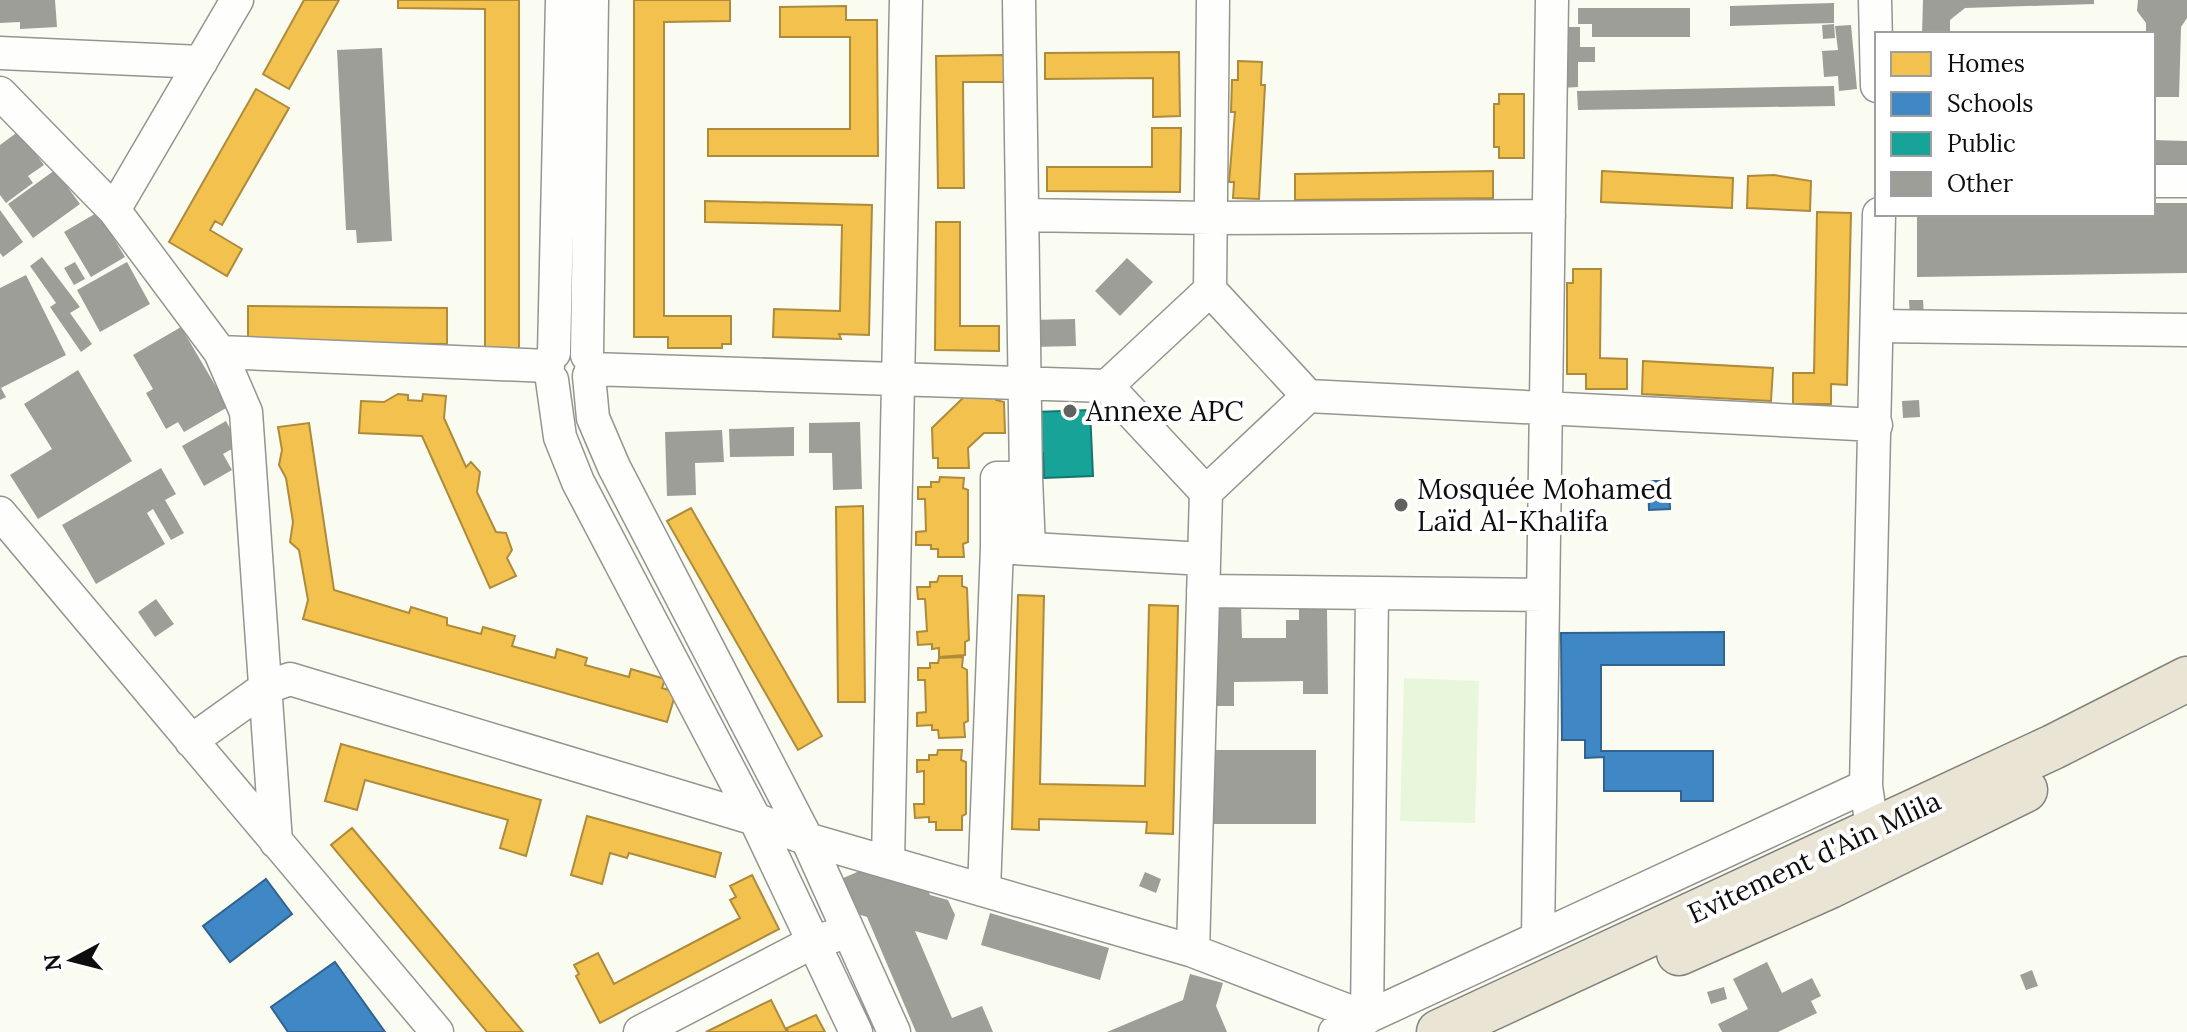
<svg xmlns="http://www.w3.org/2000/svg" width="2187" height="1032" font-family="Lora,serif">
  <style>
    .pitch { fill: #e8f6db }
    .homes { fill: #f2c14e; stroke: #ae8b3b; stroke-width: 2 }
    .schools { fill: #3f88c5; stroke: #30638e; stroke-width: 2 }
    .public { fill: #17a398; stroke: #14766f; stroke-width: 2 }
    .building { fill: #9e9e98 }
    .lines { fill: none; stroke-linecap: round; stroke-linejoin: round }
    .minor-casing { stroke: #949591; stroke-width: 35 }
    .highway-casing { stroke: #82827e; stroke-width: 47 }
    .minor { stroke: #fefffd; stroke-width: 32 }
    .highway { stroke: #eae4d5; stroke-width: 44 }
    .poi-dot { fill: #61615e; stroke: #fff; stroke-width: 3 }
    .labels { text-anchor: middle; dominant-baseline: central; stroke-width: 8; stroke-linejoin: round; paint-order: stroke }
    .poi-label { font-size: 28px; fill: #0e0e0e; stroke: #fff; text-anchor: start }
    .street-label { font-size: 28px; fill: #0e0e0e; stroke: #fff }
  </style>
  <rect width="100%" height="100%" fill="#fafcf2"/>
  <path class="pitch" d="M1404,678L1479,681L1475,823L1400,821Z"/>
  <path class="homes" d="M304,0H339L289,89L263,74Z
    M398,0H519V349H485V9L398,8Z
    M634,0H730V21L664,22V316H731V344H722V348H668V337H634Z
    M846,6V20H877L878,156H708V129H850V37H780V7Z
    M1179,52L1180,116L1153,117V78L1045,79V53Z
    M1004,55V82H963L964,188H938L936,56Z
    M1238,61L1262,62L1261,85H1265L1259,199L1233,198L1234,182H1229L1235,112H1231L1232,80H1238Z
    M256,89L289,108L222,225L215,221L210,230L242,249L227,276L169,242Z
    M1499,94H1524V158H1499V147H1494V104H1499Z
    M1152,128H1181L1180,192L1047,191V167H1152Z
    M1493,171V198L1295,200V174Z
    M1602,171L1733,178L1732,208L1601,202Z
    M1774,175L1811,181L1810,211L1747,208L1748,176Z
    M705,201L872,205L869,335L839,334L841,339L773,337L774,309L840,311L842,225L705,222Z
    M1817,212L1851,213L1847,385L1831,384V404H1793V373H1814Z
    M936,222H960V326H999V351L935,350Z
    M1573,269H1601L1600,358L1627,359V389H1586V374H1567V283H1573Z
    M248,306L447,308V344L248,342Z
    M1643,361L1773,368L1771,401L1642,394Z
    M398,394L408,395V400L422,401L423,394L446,396L444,418L466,467L471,462L480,472L477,492L496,532L506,533L512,550L507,558L516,576L490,588L422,436L359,433L361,401L384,402Z
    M965,396H996V400L1004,402L1005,433H984L968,448L969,468H938V458H933L932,428Z
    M309,423L334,590L409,613L411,607L447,618V625L481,634L483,627L515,636L512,646L555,658L557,649L587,658L585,665L629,677L631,669L665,679L662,688L676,692L667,722L303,619L308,600L299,550L290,542L293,522L286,478L279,465L282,450L278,427Z
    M940,477L964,478L963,488L968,490V542L963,544L964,557H938V549H931V545H916V532L926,531L925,499H918V487H931V482H939Z
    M863,506L865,702H838L836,507Z
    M691,508L822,736L798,750L667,521Z
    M939,576H962V586L967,588L969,640L965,642V655L939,657V648L932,649V644L918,645L917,632L927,631L925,599H918L917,587H930V582H937Z
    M1018,595L1044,596L1040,784L1145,786L1149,605L1178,606L1173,834L1146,833L1147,822L1039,819V830L1012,829Z
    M963,657L962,667L967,670L968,721L964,723L965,737L939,738L938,730H932V725L917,726V713L926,712L925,680H918V668H930V663H938L939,658Z
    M341,744L541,800L526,856L500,848L508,820L365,780L357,810L325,801Z
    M938,750H962L961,760L966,762V814L962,816V830H936V822H929V817L915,818L914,804H924V771L917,772V760H929V755H937Z
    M587,816L721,853L715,877L629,853L627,858L610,853L602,884L571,875Z
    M352,828L523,1032H487L331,845Z
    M752,875L779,929L600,1023L576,976L579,974L574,965L598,953L614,984L740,918L730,900L736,897L730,886Z
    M771,1000L787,1032H706Z
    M816,1015L825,1032H788L787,1028Z"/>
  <path class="schools" d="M1648,481H1669L1670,509L1649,510Z
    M1724,632V665H1601V751H1713V801H1681V791H1604V757L1585,758V740H1562L1561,633Z
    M266,879L292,914L230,962L203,926Z
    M335,962L385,1032H288L271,1007Z"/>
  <path class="public" d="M1090,410L1093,476L1044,478L1043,453H1036L1035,412Z"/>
  <path class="building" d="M0,0H55L57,27L20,29V22L0,23Z
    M1923,0H2094V4L1965,8L1950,20V34H1922Z
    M2138,0H2187V18L2181,27L2179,97H2153V34H2146V23L2137,11Z
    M1834,3V23L1730,26V6Z
    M1578,8H1690V37H1592V24H1578Z
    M1834,24L1835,38L1823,39L1822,25Z
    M1851,25L1857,89L1839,91L1838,76L1824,77L1822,51L1838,50L1835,26Z
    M1559,27H1580V47H1595V62H1578V87L1560,88Z
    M382,48L392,241L357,243L356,230H346L337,50Z
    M1834,86L1835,106L1578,110L1577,91Z
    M19,131L44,165L28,176L33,183L6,203L0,195V145Z
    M2153,140L2187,141V168H2153Z
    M55,170L80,204L33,238L8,204Z
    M2153,203H2187V273L1917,277V214H2153Z
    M0,210L23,242L3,257L0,253Z
    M98,212L125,257L91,277L64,232Z
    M42,257L80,307L70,313L92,344L81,352L50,307L56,303L30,266Z
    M1127,258L1153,282L1120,316L1095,291Z
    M75,262L85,279L74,285L64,268Z
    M127,262L150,304L100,332L77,290Z
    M26,275L66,355L1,388L6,397L0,400V288Z
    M1909,300H1923L1924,316L1910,317Z
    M1075,319L1076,346L1031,347L1030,320Z
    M181,327L228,407L184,432L178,422L166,429L146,393L153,389L133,355Z
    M78,370L132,461L38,519L10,475L52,449L24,404Z
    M1919,400L1920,417L1903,418L1902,401Z
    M226,421L239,445L223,454L232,470L204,486L182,446Z
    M860,422L862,489L833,490L832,453H809V423Z
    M794,427V456L730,457L729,429Z
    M722,430L724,462L695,463L696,495L667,496L665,432Z
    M161,468L176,494L165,500L184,533L171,540L153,509L147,513L165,544L96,584L62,525Z
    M156,599L174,624L155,637L138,612Z
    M1206,604H1241L1242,638H1286V620H1299V608H1327L1328,694H1303V681L1234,682V706H1207Z
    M1202,750H1316V824H1200Z
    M864,869L927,887L930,895L948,900L955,915L947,940L915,931L952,1018L982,1006L993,1032H916L867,917L855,913L841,879Z
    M1145,872L1161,879L1156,893L1139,886Z
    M990,913L1109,948L1100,980L981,945Z
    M1767,962L1782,993L1812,978L1821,996L1811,1001L1817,1013L1778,1032H1722L1718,1024L1748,1009L1733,979Z
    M2032,970L2038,986L2026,990L2020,975Z
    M1190,974L1223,983L1216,1006L1227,1032H1107L1183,1000Z
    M1724,987L1727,999L1711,1004L1707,992Z"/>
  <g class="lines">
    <defs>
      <path id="minor" d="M1019,0L1026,478
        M1875,0L1877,86
        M0,53L201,62
        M0,93L114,210L220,352L246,412L276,842
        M2153,181H2187
        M114,210L237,0
        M1879,214L1866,786L1872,828L1880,849
        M1023,215L1210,218L1549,216
        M1210,290L1107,386L1206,492L1308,396L1210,290L1213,0
        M1878,326L2187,330
        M220,352L548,366
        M554,353L562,0
        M587,355L592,0
        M591,369L1107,386
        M589,376L593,418L614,467L807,839L894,1032
        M552,380L560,437L578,482L755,819L856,1032
        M1308,396L1876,425
        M0,513L437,1032
        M997,547V478H1026L1029,548
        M1203,591L1542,595
        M191,741L265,688L290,679L755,819L807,839L1193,951L1367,1018L1372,593
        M888,862L906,0
        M984,890L997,547L1204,559
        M1538,936L1552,0
        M1193,951L1206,492
        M640,1032L813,942L834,936
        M1335,1032L1866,786"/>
      <path id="highway" d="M1679,953L1830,886L2025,790
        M1439,1032L2053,747L2187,679"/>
    </defs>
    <use href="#minor" class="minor-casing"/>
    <use href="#highway" class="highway-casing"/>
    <use href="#minor" class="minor"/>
    <use href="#highway" class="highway"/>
  </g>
  <g class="poi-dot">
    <circle cx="1070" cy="411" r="8"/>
    <circle cx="1401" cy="505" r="8"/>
  </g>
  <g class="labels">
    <g class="poi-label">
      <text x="1086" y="411">Annexe APC</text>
      <text x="1417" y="489">Mosquée Mohamed<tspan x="1417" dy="32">Laïd Al-Khalifa</tspan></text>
    </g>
    <g class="street-label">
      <text transform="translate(1814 857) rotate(-25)">Evitement d'Ain Mlila</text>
    </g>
  </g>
  <rect x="1875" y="32" width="280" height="184" fill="#ffffff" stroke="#9f9f9f" stroke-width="2"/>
  <rect x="1891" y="52" width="40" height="24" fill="#f2c14e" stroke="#9f9f9f" stroke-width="2"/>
  <text x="1947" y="72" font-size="24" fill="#0e0e0e">Homes</text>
  <rect x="1891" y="92" width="40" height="24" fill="#3f88c5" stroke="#9f9f9f" stroke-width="2"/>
  <text x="1947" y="112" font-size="24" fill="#0e0e0e">Schools</text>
  <rect x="1891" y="132" width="40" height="24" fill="#17a398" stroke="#9f9f9f" stroke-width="2"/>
  <text x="1947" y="152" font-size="24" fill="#0e0e0e">Public</text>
  <rect x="1891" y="172" width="40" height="24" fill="#9e9e98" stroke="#9f9f9f" stroke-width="2"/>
  <text x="1947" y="192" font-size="24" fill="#0e0e0e">Other</text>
  <g transform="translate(72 960) rotate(263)" stroke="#ffffff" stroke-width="6" paint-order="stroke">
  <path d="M0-6L14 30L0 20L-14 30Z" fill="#0e0e0e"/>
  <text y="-12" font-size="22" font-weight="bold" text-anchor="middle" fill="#0e0e0e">N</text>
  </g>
</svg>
